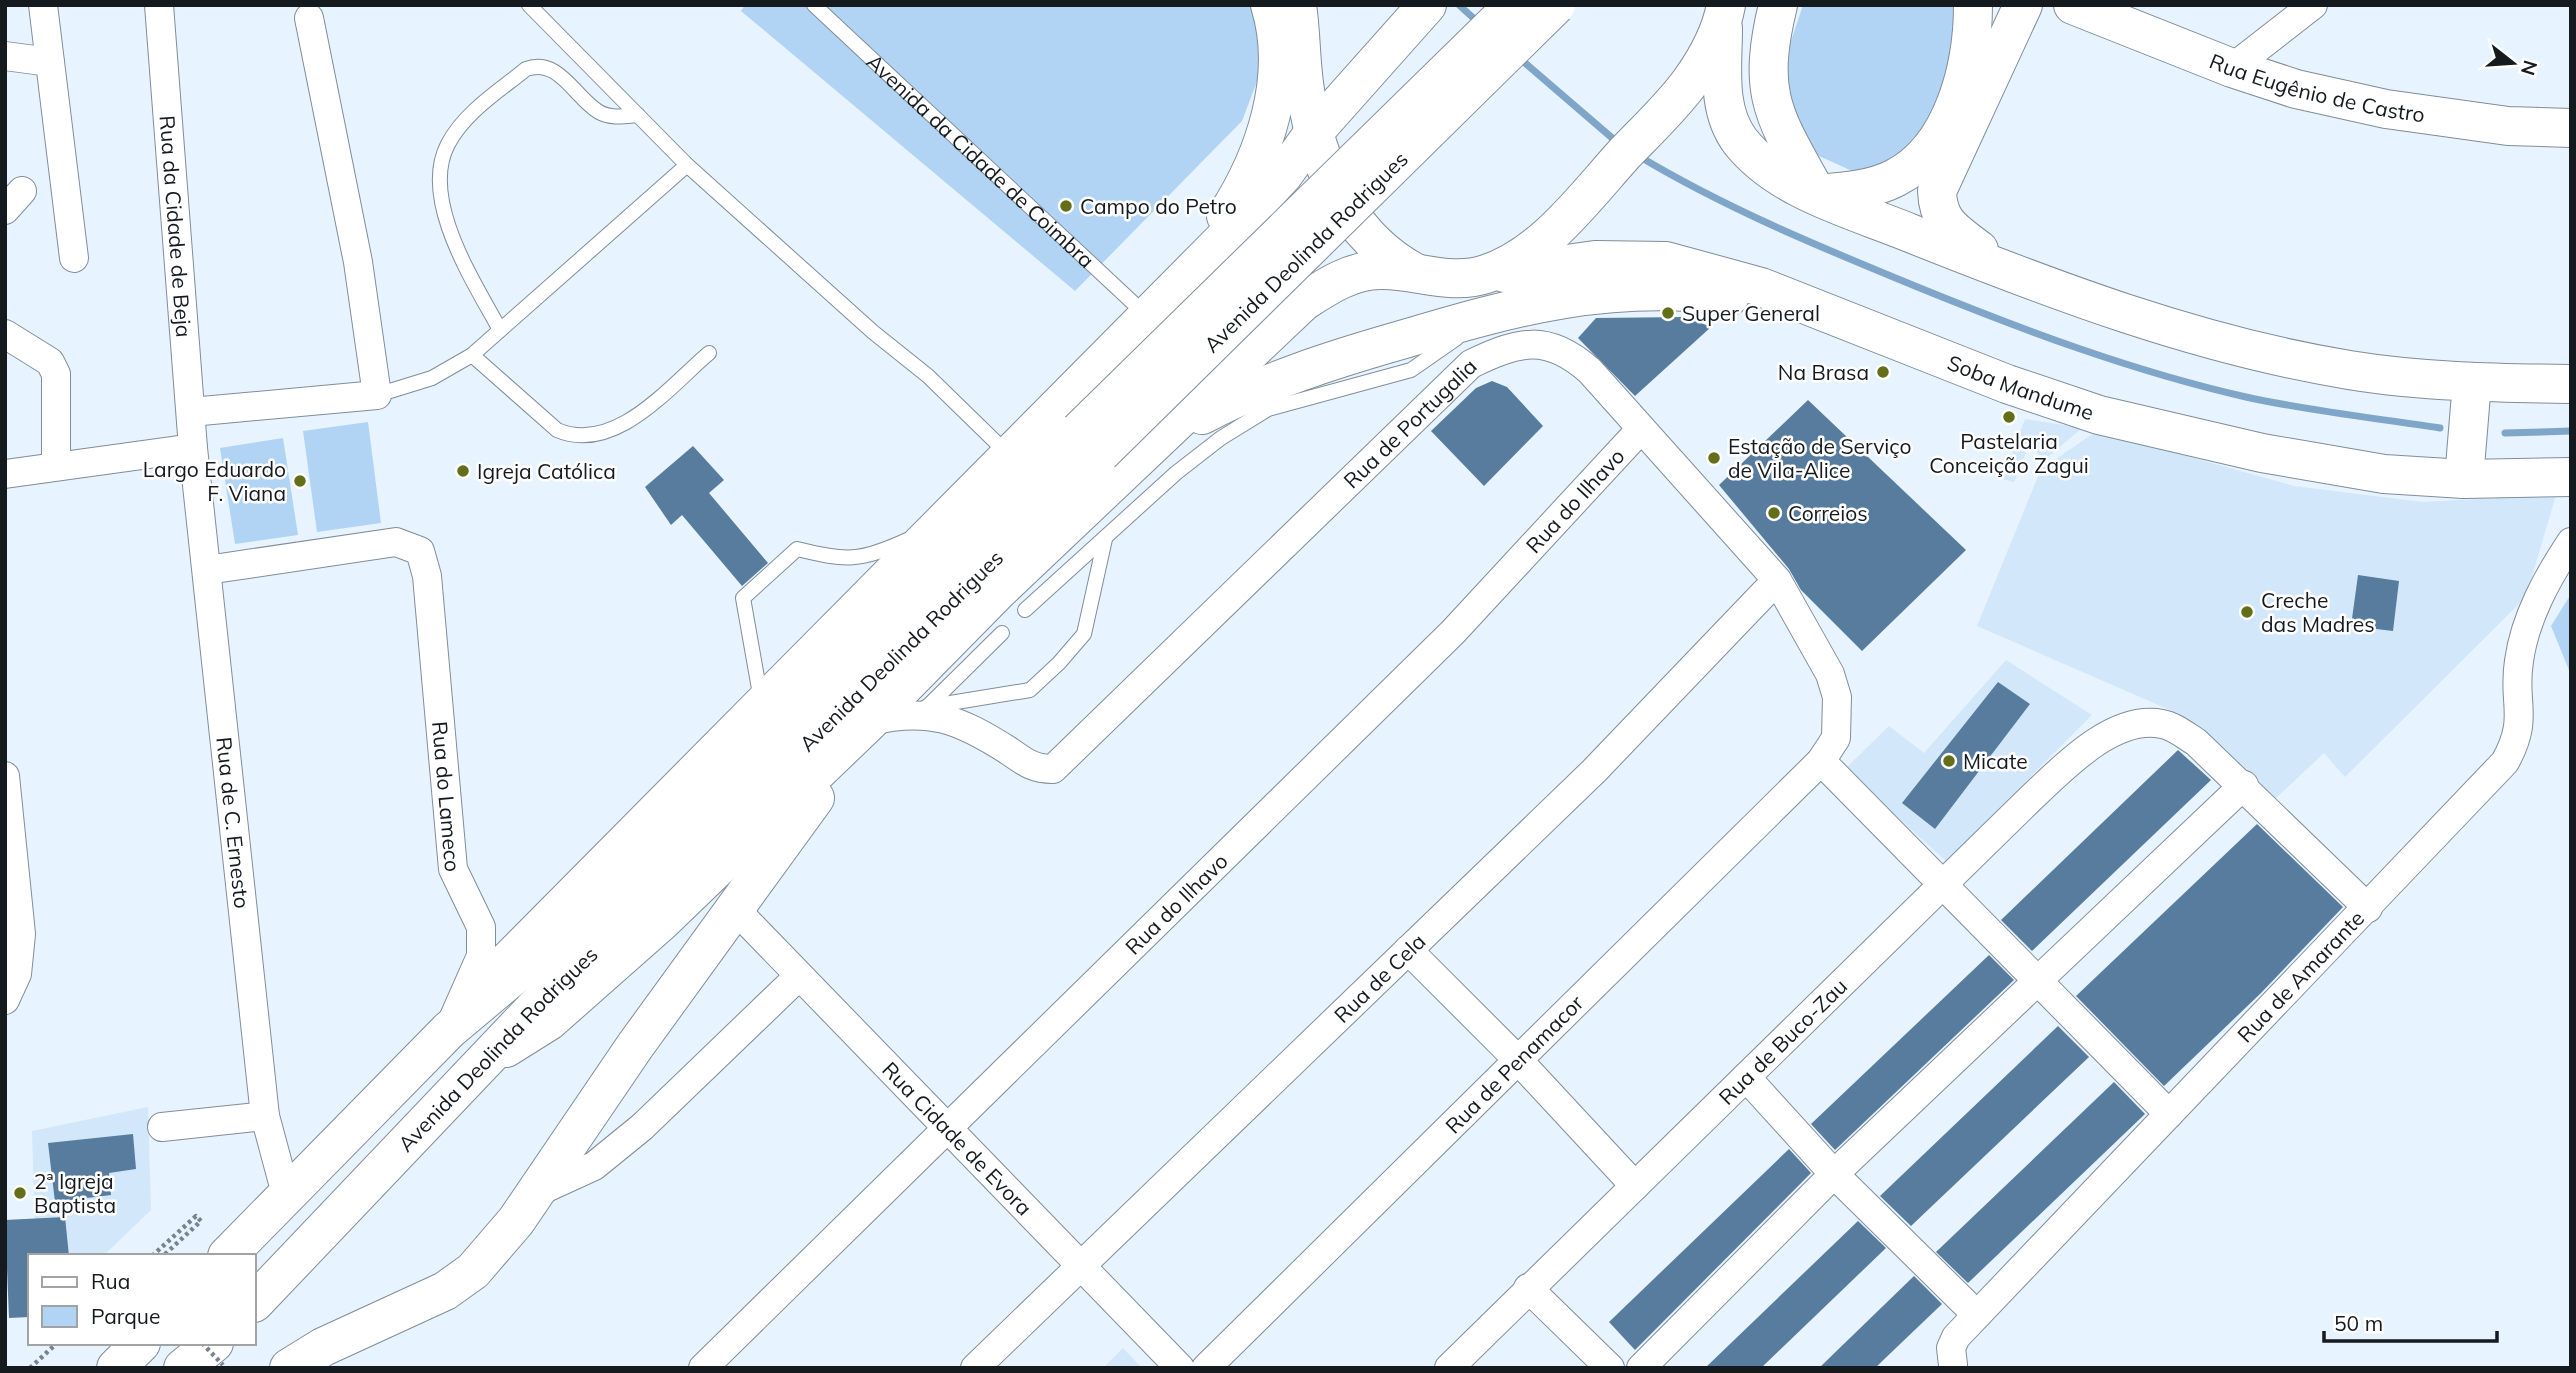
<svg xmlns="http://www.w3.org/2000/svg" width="2576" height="1373" font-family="Mulish,sans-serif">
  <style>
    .built { fill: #d3e7fb }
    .green { fill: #b1d4f5 }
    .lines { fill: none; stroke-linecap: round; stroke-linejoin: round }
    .stream { stroke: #7fa5c8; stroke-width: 7 }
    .building { fill: #577c9d }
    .lane-casing { stroke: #808d9a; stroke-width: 16 }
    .street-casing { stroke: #808d9a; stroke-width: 30 }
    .secondary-casing { stroke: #808d9a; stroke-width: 40 }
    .highway-casing { stroke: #808d9a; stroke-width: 40 }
    .path { stroke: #7a838b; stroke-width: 4.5; stroke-dasharray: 3.5 3.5; stroke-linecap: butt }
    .lane { stroke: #fff; stroke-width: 14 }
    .street { stroke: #fff; stroke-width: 28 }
    .secondary { stroke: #fff; stroke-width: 38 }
    .highway { stroke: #fff; stroke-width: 38 }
    .highway-bridge-casing { stroke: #808d9a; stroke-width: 40; stroke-linecap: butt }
    .path-bridge { stroke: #7a838b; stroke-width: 4.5; stroke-dasharray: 3.5 3.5; stroke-linecap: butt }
    .highway-bridge { stroke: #fff; stroke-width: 38 }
    .poi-dot { fill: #636f18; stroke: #fff; stroke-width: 2.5 }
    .labels { text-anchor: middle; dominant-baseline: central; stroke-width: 5; stroke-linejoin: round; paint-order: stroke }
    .street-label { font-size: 21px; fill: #151a1f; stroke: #fff }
    .poi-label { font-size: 21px; fill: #151a1f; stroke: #fff; text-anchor: start }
  </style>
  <rect width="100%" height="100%" fill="#e7f3fe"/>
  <path class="built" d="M2025,419L2082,428L2043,461L2030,443L2014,482L2002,479Z
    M2097,431L2294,486L2422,502L2556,495L2526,597L2345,777L2324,753L2276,798L2172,711L1977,626L2041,469Z
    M2006,660L2092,715L1946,861L1845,769L1889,726L1924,753Z
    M148,1107L151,1210L103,1256H36L32,1131Z
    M1123,1348L1142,1368H1103Z"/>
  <path class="green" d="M745,5H1253L1264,63L1242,121L1075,291L741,11Z
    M1803,5H1961L1937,123L1904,158L1859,174L1819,156L1800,129L1784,89L1788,50Z
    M368,422L381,523L317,532L303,431Z
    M283,438L298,535L235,544L220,448Z
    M2571,594V675L2551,626Z"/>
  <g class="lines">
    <path class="stream" d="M1459,5L1480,24
      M1518,57L1618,143
      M1637,155C1725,208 1820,247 1915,286C2023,330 2132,371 2246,397C2309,411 2375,418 2440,428
      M2505,433L2571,431"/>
  </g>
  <path class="building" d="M1686,317L1711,327L1635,396L1578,338L1596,318Z
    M1492,381L1507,387L1543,426L1484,486L1431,431L1476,388Z
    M1808,400L1966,550L1862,651L1801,590L1789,569L1719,485Z
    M693,446L724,480L709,493L768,563L742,586L682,515L671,525L645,487Z
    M2358,575L2399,581L2393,631L2351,626Z
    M1998,682L2030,704L1935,829L1902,803Z
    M2178,750L2211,780L2032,951L2001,920Z
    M2257,824L2343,907L2261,993L2164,1086L2076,996Z
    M1989,955L2014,980L1835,1150L1811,1124Z
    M2058,1026L2089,1057L1911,1226L1880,1196Z
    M2114,1082L2145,1114L1968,1283L1936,1252Z
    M133,1134L136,1169L109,1173L111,1195L55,1202L48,1143Z
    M1789,1149L1811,1173L1635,1350L1609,1322Z
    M65,1217L69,1256H30V1317L9,1318L5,1220Z
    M1858,1221L1886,1248L1761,1368H1705Z
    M1914,1276L1942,1304L1875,1368H1819Z"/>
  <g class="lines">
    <defs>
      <g id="lane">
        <path d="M529,5L687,165L873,332L928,376L1008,454"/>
        <path id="s1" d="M814,5L1145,314"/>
        <path d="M500,330C474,282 419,199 448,144C465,112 499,91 526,69C559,57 575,98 599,112C611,119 626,116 638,115"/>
        <path d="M472,355L557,430C615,455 670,386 709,353"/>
        <path d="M377,395L432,378L472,355L687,165"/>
        <path d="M1025,610L1176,473L1221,438L1268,409L1411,370L1457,338"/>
        <path d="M761,700L743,598L797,549C847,561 859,562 907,540"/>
        <path d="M926,707L1030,690L1059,663L1084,634L1105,539"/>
        <path d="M926,708L1002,633"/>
      </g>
      <g id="street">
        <path d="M43,5L74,258"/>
        <path id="s2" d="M159,5L193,448L265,1116L286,1194"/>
        <path d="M5,56L50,62"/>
        <path d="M2232,68L2313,5"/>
        <path d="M5,210L22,191"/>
        <path d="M5,334L50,362L56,374V465"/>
        <path d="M191,412L377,395L358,262L309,18"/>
        <path d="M5,474L193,448"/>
        <path id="s3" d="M207,570L396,542L420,551L427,576L453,869L481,927V956L450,1026"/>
        <path id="s4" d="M870,721C929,707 959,719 1009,751C1025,762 1033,769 1053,769L1471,364C1519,341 1547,333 1590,371L1777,580L1830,674L1837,697L1836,738L1821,761L1206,1368"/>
        <path d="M1821,761L2169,1114"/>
        <path d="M5,776L21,934L17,974L5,1000"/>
        <path id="s5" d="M736,910L1180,1368"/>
        <path d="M1408,950L1518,1060L1635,1186"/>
        <path d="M1746,1077L1834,1174L1977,1315"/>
        <path d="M162,1127L265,1116"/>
        <path d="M535,1193L594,1166L642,1127L799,976"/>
        <path d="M1528,1288L1610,1368"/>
        <path id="s6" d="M1953,1365L1951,1348L1956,1337L2505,762C2530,717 2512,704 2519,661C2525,618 2547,578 2571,542"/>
        <path id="s7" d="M703,1368L1453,632L1641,429"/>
        <path id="s8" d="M975,1368L1594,771L1777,580"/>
        <path id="s9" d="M1449,1368L2029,800C2062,769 2113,714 2162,724C2174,726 2186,736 2196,742L2368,908"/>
        <path d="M1641,1368L1834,1174L2244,785"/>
      </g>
      <g id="secondary">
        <path d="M1297,5C1302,37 1300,70 1307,101C1320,171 1349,237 1414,272"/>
        <path d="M1778,5C1756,96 1774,116 1817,194"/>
        <path id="s10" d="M2073,5L2232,68L2296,89L2386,109L2508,126L2571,128"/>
        <path d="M1723,28C1723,66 1716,109 1740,141C1779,191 1854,210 1910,233C2053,290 2197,345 2349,370C2422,382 2497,383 2571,384"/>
        <path d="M1817,194C1842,192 1872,190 1895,178C1954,148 1973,65 1973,5"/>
        <path d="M1226,216C1265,156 1292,76 1270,5"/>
        <path d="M1979,250C1955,231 1938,224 1937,191L2023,5"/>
        <path id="s11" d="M1505,273L1595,260L1666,261L1761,287L2007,384L2099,415L2262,453L2384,474L2464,479L2571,477"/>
        <path d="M1202,415C1266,381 1331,360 1401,340C1514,306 1611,280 1730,296"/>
        <path d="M2464,479L2472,382"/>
        <path d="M502,967L1224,239L1284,174L1314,132L1427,5"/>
        <path d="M506,1048L549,1021L661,922L870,721L999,590L1303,302C1326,287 1351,270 1380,270C1416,269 1450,286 1486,274C1544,255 1585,197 1625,153C1647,130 1671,108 1690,82C1706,60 1721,32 1726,5"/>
        <path d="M289,1368L323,1347L445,1291L473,1271L516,1221L635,1046L815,798"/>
      </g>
      <g id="highway">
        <path d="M227,1256L449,1030L543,951L1079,431"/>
        <path id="s12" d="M254,1303L548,994L706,843L1101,453"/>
        <path d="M116,1368L141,1343"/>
        <path d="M183,1368L214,1343"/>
      </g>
    </defs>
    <use href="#lane" class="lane-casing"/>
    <use href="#street" class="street-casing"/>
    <use href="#secondary" class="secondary-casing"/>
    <use href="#highway" class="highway-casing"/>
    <path class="path" d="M152,1256L196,1216L201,1221L163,1256
      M30,1368L57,1343"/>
    <use href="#lane" class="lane"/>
    <use href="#street" class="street"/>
    <use href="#secondary" class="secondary"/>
    <use href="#highway" class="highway"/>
    <defs>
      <g id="highway-bridge">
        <path d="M1079,431L1514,5"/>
        <path id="s13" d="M1101,453L1556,5"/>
      </g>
    </defs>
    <use href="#highway-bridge" class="highway-bridge-casing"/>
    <path class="path-bridge" d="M202,1343L223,1365"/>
    <use href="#highway-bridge" class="highway-bridge"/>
  </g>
  <g class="poi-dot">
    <circle cx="1066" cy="206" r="7"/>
    <circle cx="1668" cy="313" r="7"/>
    <circle cx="1883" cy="372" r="7"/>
    <circle cx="2009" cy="417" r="7"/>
    <circle cx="1714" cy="458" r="7"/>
    <circle cx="463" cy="471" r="7"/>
    <circle cx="300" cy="481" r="7"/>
    <circle cx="1774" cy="513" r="7"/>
    <circle cx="2247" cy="612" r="7"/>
    <circle cx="1949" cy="761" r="7"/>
    <circle cx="20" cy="1193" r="7"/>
  </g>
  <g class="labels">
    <g class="street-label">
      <text stroke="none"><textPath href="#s10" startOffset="259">Rua Eugênio de Castro</textPath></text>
      <text stroke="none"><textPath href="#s1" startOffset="228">Avenida da Cidade de Coimbra</textPath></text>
      <text stroke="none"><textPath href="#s2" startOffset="222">Rua da Cidade de Beja</textPath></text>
      <text stroke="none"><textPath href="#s13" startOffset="287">Avenida Deolinda Rodrigues</textPath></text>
      <text stroke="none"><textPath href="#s11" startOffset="539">Soba Mandume</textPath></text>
      <text stroke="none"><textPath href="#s4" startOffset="693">Rua de Portugalia</textPath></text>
      <text stroke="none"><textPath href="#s7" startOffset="1230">Rua do Ilhavo</textPath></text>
      <text stroke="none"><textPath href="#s12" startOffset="919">Avenida Deolinda Rodrigues</textPath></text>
      <text stroke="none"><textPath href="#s3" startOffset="464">Rua do Lameco</textPath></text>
      <text stroke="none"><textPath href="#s2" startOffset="821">Rua de C. Ernesto</textPath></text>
      <text stroke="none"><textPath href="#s7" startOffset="663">Rua do Ilhavo</textPath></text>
      <text stroke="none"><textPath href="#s8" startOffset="562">Rua de Cela</textPath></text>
      <text stroke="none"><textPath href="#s6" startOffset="528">Rua de Amarante</textPath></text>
      <text stroke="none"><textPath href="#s9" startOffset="467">Rua de Buco-Zau</textPath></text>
      <text stroke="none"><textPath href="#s12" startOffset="352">Avenida Deolinda Rodrigues</textPath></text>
      <text transform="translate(1514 1064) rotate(-45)">Rua de Penamacor</text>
      <text stroke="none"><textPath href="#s5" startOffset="318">Rua Cidade de Evora</textPath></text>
    </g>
    <g class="poi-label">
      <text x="1080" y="206">Campo do Petro</text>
      <text x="1682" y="313">Super General</text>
      <text x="1869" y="372" text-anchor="end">Na Brasa</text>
      <text x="2009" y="441" text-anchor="middle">Pastelaria<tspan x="2009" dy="24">Conceição Zagui</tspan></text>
      <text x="1728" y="446">Estação de Serviço<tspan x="1728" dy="24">de Vila-Alice</tspan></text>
      <text x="286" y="469" text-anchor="end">Largo Eduardo<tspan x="286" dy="24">F. Viana</tspan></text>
      <text x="477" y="471">Igreja Católica</text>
      <text x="1788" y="513">Correios</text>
      <text x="2261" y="600">Creche<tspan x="2261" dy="24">das Madres</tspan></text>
      <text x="1963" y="761">Micate</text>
      <text x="34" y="1181">2ª Igreja<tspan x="34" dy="24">Baptista</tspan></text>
    </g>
  </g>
  <rect width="2576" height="1373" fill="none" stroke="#151a1f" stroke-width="14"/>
  <rect x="28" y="1254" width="228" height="91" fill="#ffffff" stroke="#a1a3a5" stroke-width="2"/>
  <rect x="42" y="1277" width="35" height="10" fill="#ffffff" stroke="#a1a3a5" stroke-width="2"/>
  <text x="91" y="1289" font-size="21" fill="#151a1f">Rua</text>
  <rect x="42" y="1306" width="35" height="21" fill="#b1d4f5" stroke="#a1a3a5" stroke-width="2"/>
  <text x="91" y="1324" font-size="21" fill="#151a1f">Parque</text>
  <g transform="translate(2513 63) rotate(107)" stroke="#ffffff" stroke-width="5" paint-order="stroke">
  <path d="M0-5L12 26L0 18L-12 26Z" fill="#151a1f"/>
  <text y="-10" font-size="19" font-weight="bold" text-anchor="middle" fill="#151a1f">N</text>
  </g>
  <path d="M2324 1331v10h173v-10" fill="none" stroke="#151a1f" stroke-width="3.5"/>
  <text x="2334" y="1331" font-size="21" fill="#151a1f" stroke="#ffffff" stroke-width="5" paint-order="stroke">50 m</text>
</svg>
